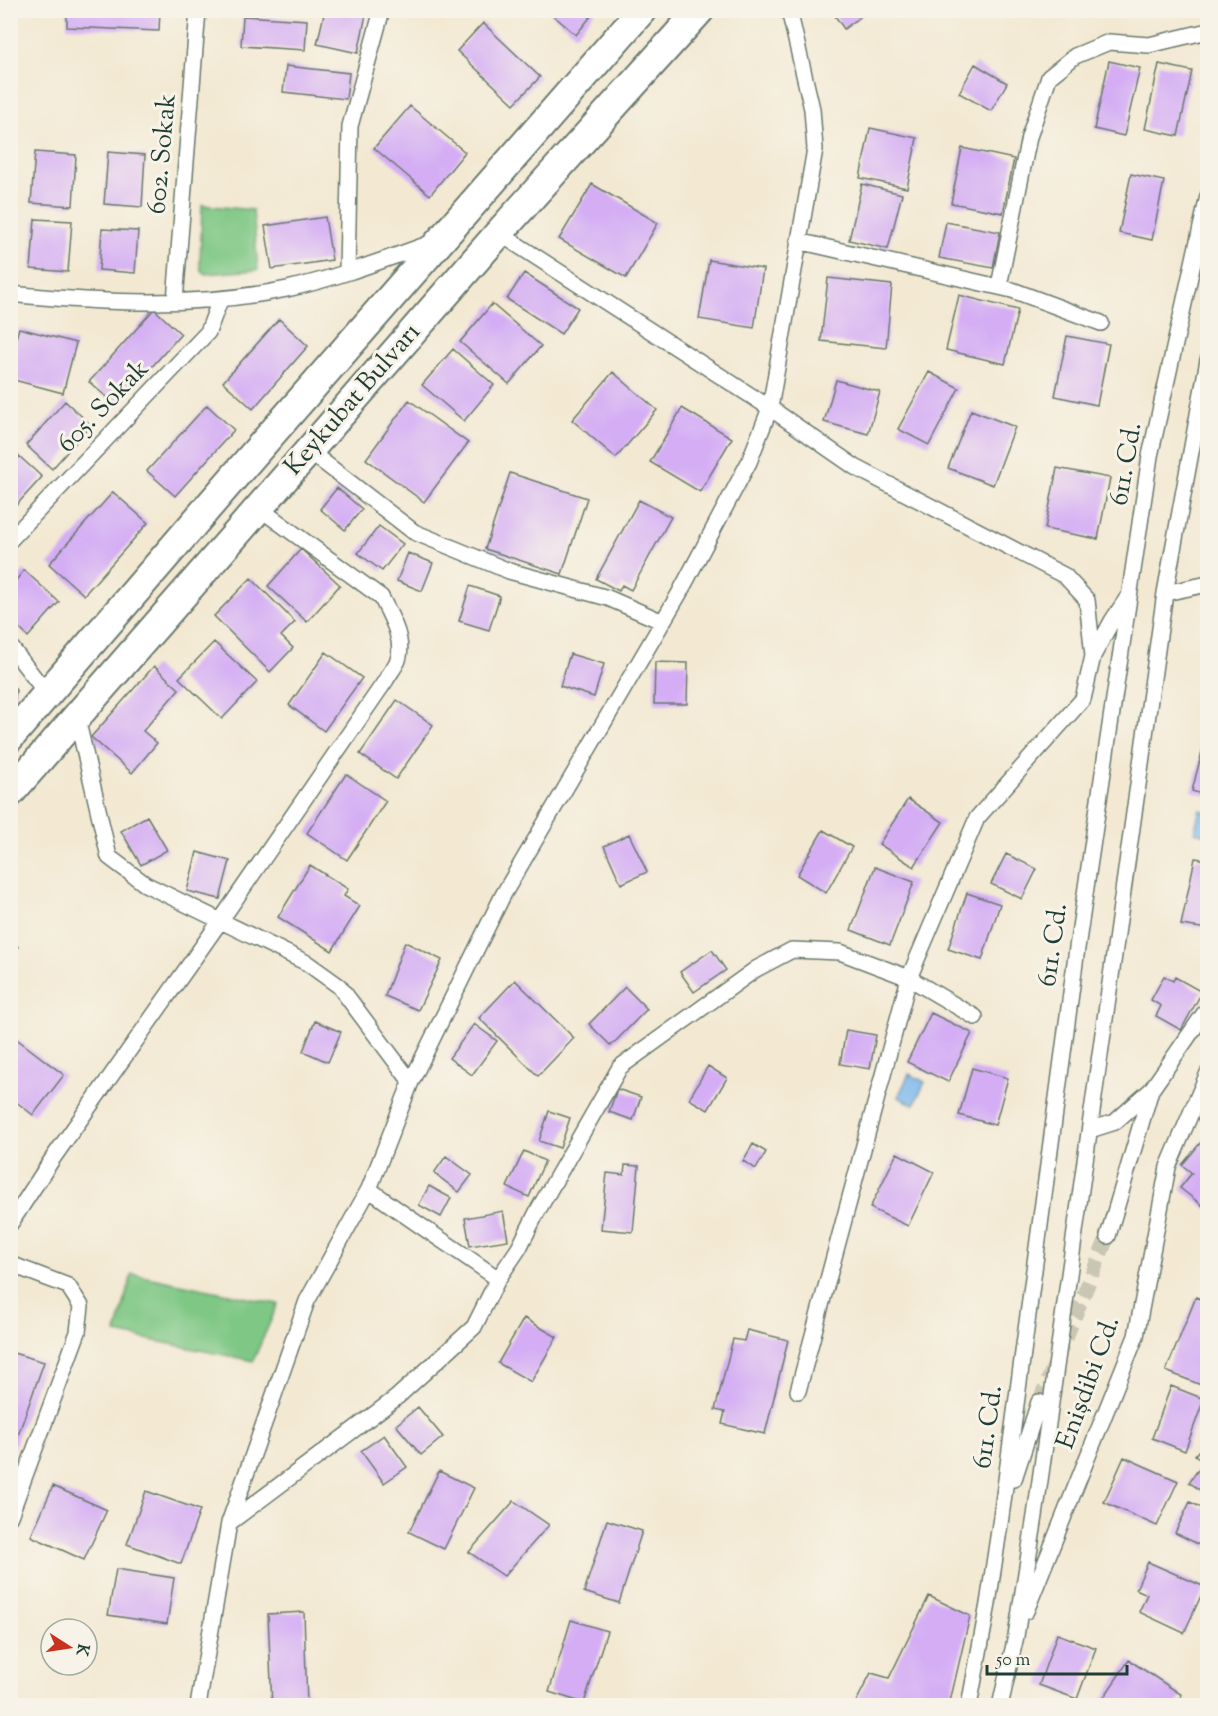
<svg xmlns="http://www.w3.org/2000/svg" width="1218" height="1716" font-family="'Sorts Mill Goudy',serif">
  <style>
    .green { fill: #7ec784; stroke: #4e825c; stroke-width: 1.5 }
    .water { fill: #7ab7ed; stroke: #4c7a90; stroke-width: 1.5 }
    .building { fill: #d4adf4 }
    .lines { fill: none; stroke-linecap: round; stroke-linejoin: round }
    .street-tunnel { stroke: #c9c7b3; stroke-width: 15; stroke-dasharray: 15 8; stroke-linecap: butt }
    .street-casing { stroke: #69796c; stroke-width: 18 }
    .highway-casing { stroke: #69796c; stroke-width: 32 }
    .street { stroke: #fff; stroke-width: 15 }
    .highway { stroke: #fff; stroke-width: 28 }
    .labels { text-anchor: middle; dominant-baseline: central; stroke-width: 6; stroke-linejoin: round; paint-order: stroke }
    .street-label { font-size: 26px; fill: #1f3d34; stroke: #f7f3e8 }
  </style>
  <rect width="100%" height="100%" fill="#f7f3e8"/>
  <filter id="ink" filterUnits="userSpaceOnUse"><feTurbulence type="fractalNoise" baseFrequency=".0167" numOctaves="2"/><feDisplacementMap in="SourceGraphic" scale="12" xChannelSelector="R" yChannelSelector="G"/><feConvolveMatrix kernelMatrix="1 2 1 2 8 2 1 2 1" color-interpolation-filters="sRGB"/></filter>
  <filter id="wash" filterUnits="userSpaceOnUse"><feTurbulence type="fractalNoise" baseFrequency=".008" numOctaves="4" result="noise"/><feDisplacementMap in="SourceGraphic" scale="24" xChannelSelector="R" yChannelSelector="G"/><feGaussianBlur stdDeviation="1.35" result="paint"/><feColorMatrix in="noise" values="0 0 0 0 0 0 0 0 0 0 0 0 0 0 0 0 0 1.4 0 .05"/><feComposite in="paint" operator="in"/></filter>
  <g filter="url(#wash)">
    <rect width="100%" height="100%" fill="#f3e9d3"/>
    <path class="green" d="M202,205L253,210L258,270L206,274L201,270L200,263Z
      M132,1274L278,1304L253,1361L116,1333Z"/>
    <path class="water" d="M1200,810L1207,812V835L1194,832Z
      M909,1074L925,1082L914,1105L898,1097Z"/>
    <g id="blocks">
      <path class="building" d="M67,10H160L159,31L67,27Z
        M325,10H367L358,53L317,44Z
        M547,10H596L576,35Z
        M831,10H865L866,12L844,29Z
        M243,16L307,20L305,50L241,46Z
        M483,23L540,77L514,104L457,51Z
        M1109,61L1140,68L1124,136L1094,129Z
        M975,64L1007,83L991,111L959,93Z
        M1159,64L1192,71L1178,136L1145,129Z
        M286,66L349,73L346,99L283,92Z
        M410,106L465,152L430,195L374,148Z
        M870,128L917,138L907,188L860,178Z
        M962,148L1014,159L1003,213L951,203Z
        M35,152L76,155L73,206L31,203Z
        M108,152L145,155L142,207L104,204Z
        M1131,174L1164,181L1152,240L1119,233Z
        M592,184L658,223L626,278L559,239Z
        M862,184L902,194L888,249L849,240Z
        M325,217L332,260L272,269L265,226Z
        M35,219L72,221L68,272L31,269Z
        M946,222L1000,232L993,268L939,258Z
        M102,229L138,231L135,273L99,270Z
        M709,260L763,269L754,328L699,319Z
        M524,273L578,308L561,334L507,299Z
        M828,278L892,285L886,348L821,341Z
        M959,295L1018,310L1005,364L946,350Z
        M492,304L541,346L509,384L460,342Z
        M154,309L181,334L117,406L89,382Z
        M279,319L308,346L253,409L223,382Z
        M19,328L76,343L63,393L10,379V358Z
        M1067,336L1109,344L1097,405L1055,396Z
        M453,349L494,385L464,421L422,385Z
        M613,372L657,410L616,458L572,420Z
        M929,372L959,388L929,445L898,429Z
        M836,380L880,392L868,434L824,422Z
        M409,400L468,443L424,502L366,459Z
        M65,401L91,425L52,469L26,445Z
        M207,405L234,430L175,496L147,471Z
        M682,408L732,438L700,492L650,462Z
        M971,410L1015,427L993,485L948,468Z
        M19,456L42,477L10,512V466Z
        M1057,468L1110,478L1098,539L1045,529Z
        M510,473L587,498L562,574L485,549Z
        M337,488L362,509L345,530L320,509Z
        M113,492L148,523L84,595L49,564Z
        M639,500L671,517L631,590L622,585L619,591L596,579Z
        M379,526L403,544L382,571L358,553Z
        M301,549L340,585L307,622L268,586Z
        M408,553L433,563L422,591L397,581Z
        M24,570L59,602L28,637L10,619V588Z
        M251,578L295,622L281,636L293,648L270,672L214,616Z
        M470,586L500,596L489,630L459,621Z
        M214,642L257,682L222,719L179,678Z
        M326,652L362,678L324,731L289,705Z
        M570,654L604,664L594,697L560,686Z
        M655,662L688,663L687,704H654Z
        M154,666L179,689L143,731L157,743L132,773L91,737Z
        M10,683L16,690L15,699L10,702Z
        M397,700L433,725L396,779L360,754Z
        M1206,736H1208V796L1192,791Z
        M346,774L386,801L347,860L307,833Z
        M908,799L943,822L914,867L879,844Z
        M147,816L167,850L141,865L121,831Z
        M823,830L852,847L826,893L797,875Z
        M629,834L647,872L621,884L604,846Z
        M197,852L230,861L220,899L187,891Z
        M1006,854L1037,869L1022,899L991,884Z
        M1195,858L1208,860V929L1181,925Z
        M310,865L348,889L344,896L360,906L332,951L278,917Z
        M875,867L914,882L890,945L851,930Z
        M967,893L1000,904L982,960L948,949Z
        M10,936L18,947L10,955Z
        M405,942L442,960L418,1010L385,996Z
        M712,950L726,970L694,992L680,972Z
        M1164,976L1173,981L1175,977L1202,992L1181,1030L1156,1016L1161,1006L1151,1000Z
        M515,980L574,1038L538,1076L479,1018Z
        M625,987L647,1009L611,1046L589,1024Z
        M931,1013L972,1033L948,1082L907,1062Z
        M315,1021L341,1032L328,1062L303,1051Z
        M474,1024L497,1041L472,1075L449,1058Z
        M846,1030L876,1035L870,1069L840,1064Z
        M10,1034L64,1075L33,1115L10,1097Z
        M708,1066L727,1078L708,1110L689,1099Z
        M972,1068L1008,1078L995,1125L959,1115Z
        M617,1089L641,1097L633,1120L609,1112Z
        M549,1111L570,1118L560,1148L539,1141Z
        M1202,1141L1208,1145V1210L1180,1188L1192,1173L1182,1165Z
        M753,1144L766,1152L756,1169L743,1161Z
        M524,1151L545,1161L529,1197L507,1187Z
        M897,1153L934,1172L908,1226L870,1208Z
        M446,1156L472,1175L459,1192L434,1173Z
        M625,1165L639,1166L633,1232L601,1229L607,1173L624,1175Z
        M429,1186L451,1198L441,1217L419,1205Z
        M503,1211L508,1240L470,1246L465,1218Z
        M1196,1297L1208,1302V1383L1206,1387L1166,1371Z
        M524,1318L557,1337L531,1382L498,1363Z
        M747,1330L788,1340L765,1434L722,1424L725,1412L715,1410L733,1339L744,1341Z
        M10,1352L44,1362L11,1455H10Z
        M1171,1386L1204,1399L1185,1451L1152,1438Z
        M418,1407L443,1437L421,1455L396,1425Z
        M384,1435L407,1467L384,1483L361,1451Z
        M1208,1439V1488L1204,1493L1189,1482L1204,1462L1195,1455Z
        M1124,1457L1178,1481L1157,1526L1104,1502Z
        M439,1471L474,1488L444,1549L409,1532Z
        M53,1486L107,1510L84,1560L31,1536Z
        M146,1491L200,1510L181,1564L127,1544Z
        M514,1501L549,1525L504,1576L469,1552Z
        M1208,1501V1549L1175,1533L1190,1502L1204,1509Z
        M607,1520L642,1531L619,1603L584,1592Z
        M1148,1562L1205,1587L1184,1633L1139,1612L1147,1594L1136,1589Z
        M116,1569L174,1578L167,1624L108,1615Z
        M929,1596L970,1616L949,1706H854L871,1673L889,1678Z
        M304,1612L307,1706H272L268,1614Z
        M571,1620L607,1631L584,1703L549,1692Z
        M1057,1634L1096,1648L1077,1699L1039,1685Z
        M1129,1660L1182,1695L1175,1706H1110L1102,1700Z"/>
    </g>
  </g>
  <g filter="url(#ink)">
    <use href="#blocks" fill-opacity="0" stroke="#69796c" stroke-width="1.5"/>
    <g class="lines">
      <path class="street-tunnel" d="M1039,1402L1108,1236"/>
      <defs>
        <path id="street" d="M499,233L770,408L855,467L1065,576L1087,600L1093,656L1083,699L977,818L909,978L798,1391
          M798,241L1012,290L1101,323
          M347,272L350,126L382,10
          M999,286L1029,137L1049,77L1075,56L1109,42L1149,45L1208,31
          M10,294C101,303 197,308 287,289C337,278 386,259 434,242
          M175,301L198,10
          M309,451L414,532L509,571L608,598L663,622
          M10,540L208,332L220,300
          M1165,593L1208,584
          M10,646L47,694
          M1093,656L1112,621L1128,597
          M77,718L109,857L145,884L307,963L339,986L411,1082
          M1090,1130L1115,1122L1151,1090L1208,1008
          M369,1189C411,1221 455,1248 498,1279L519,1248L537,1212L620,1067L756,969L792,950L840,952L909,978L975,1017
          M10,1224L53,1158L221,920L386,680C389,674 395,667 398,660C405,640 390,615 381,597L259,508
          M1108,1236L1151,1090
          M10,1264L68,1286L81,1306L78,1332L10,1516
          M1014,1479L1039,1402
          M229,1523L396,1398L474,1327L498,1279
          M1026,1611L1136,1336L1168,1167L1208,1073
          M198,1706L229,1523L307,1301L369,1189L411,1082L503,895L679,594L749,462L770,408L815,149L812,109L789,10
          M969,1706L988,1604L1001,1517L1077,948L1150,456L1208,196
          M1000,1706L1016,1636L1035,1516L1165,593L1208,360"/>
        <path id="highway" d="M10,737L246,463L642,10
          M10,793L499,233L700,10"/>
      </defs>
      <use href="#street" class="street-casing"/>
      <use href="#highway" class="highway-casing"/>
      <use href="#street" class="street"/>
      <use href="#highway" class="highway"/>
    </g>
  </g>
  <g class="labels">
    <g class="street-label">
      <text transform="translate(163 154) rotate(-85)">602. Sokak</text>
      <text transform="translate(353 400) rotate(-49)">Keykubat Bulvarı</text>
      <text transform="translate(104 407) rotate(-46)">605. Sokak</text>
      <text transform="translate(1127 464) rotate(-80)">611. Cd.</text>
      <text transform="translate(1054 945) rotate(-82)">611. Cd.</text>
      <text transform="translate(1089 1383) rotate(-70)">Enişdibi Cd.</text>
      <text transform="translate(989 1427) rotate(-82)">611. Cd.</text>
    </g>
  </g>
  <rect width="1218" height="1716" fill="none" stroke="#f7f3e8" stroke-width="36"/>
  <g transform="translate(69 1647) rotate(102)"><circle r="28" fill="#f7f3e8" stroke="#a1aaa0" stroke-width="1.5"/>
  <path d="M0-4.5L10 22L0 15L-10 22Z" fill="#c8321e"/>
  <text y="-9" font-size="16" font-weight="bold" text-anchor="middle" fill="#1f3d34">K</text>
  </g>
  <path d="M987 1665v9h140v-9" fill="none" stroke="#1f3d34" stroke-width="3"/>
  <text x="996" y="1665" font-size="18" fill="#1f3d34" stroke="#f7f3e8" stroke-width="4.5" paint-order="stroke">50 m</text>
</svg>
